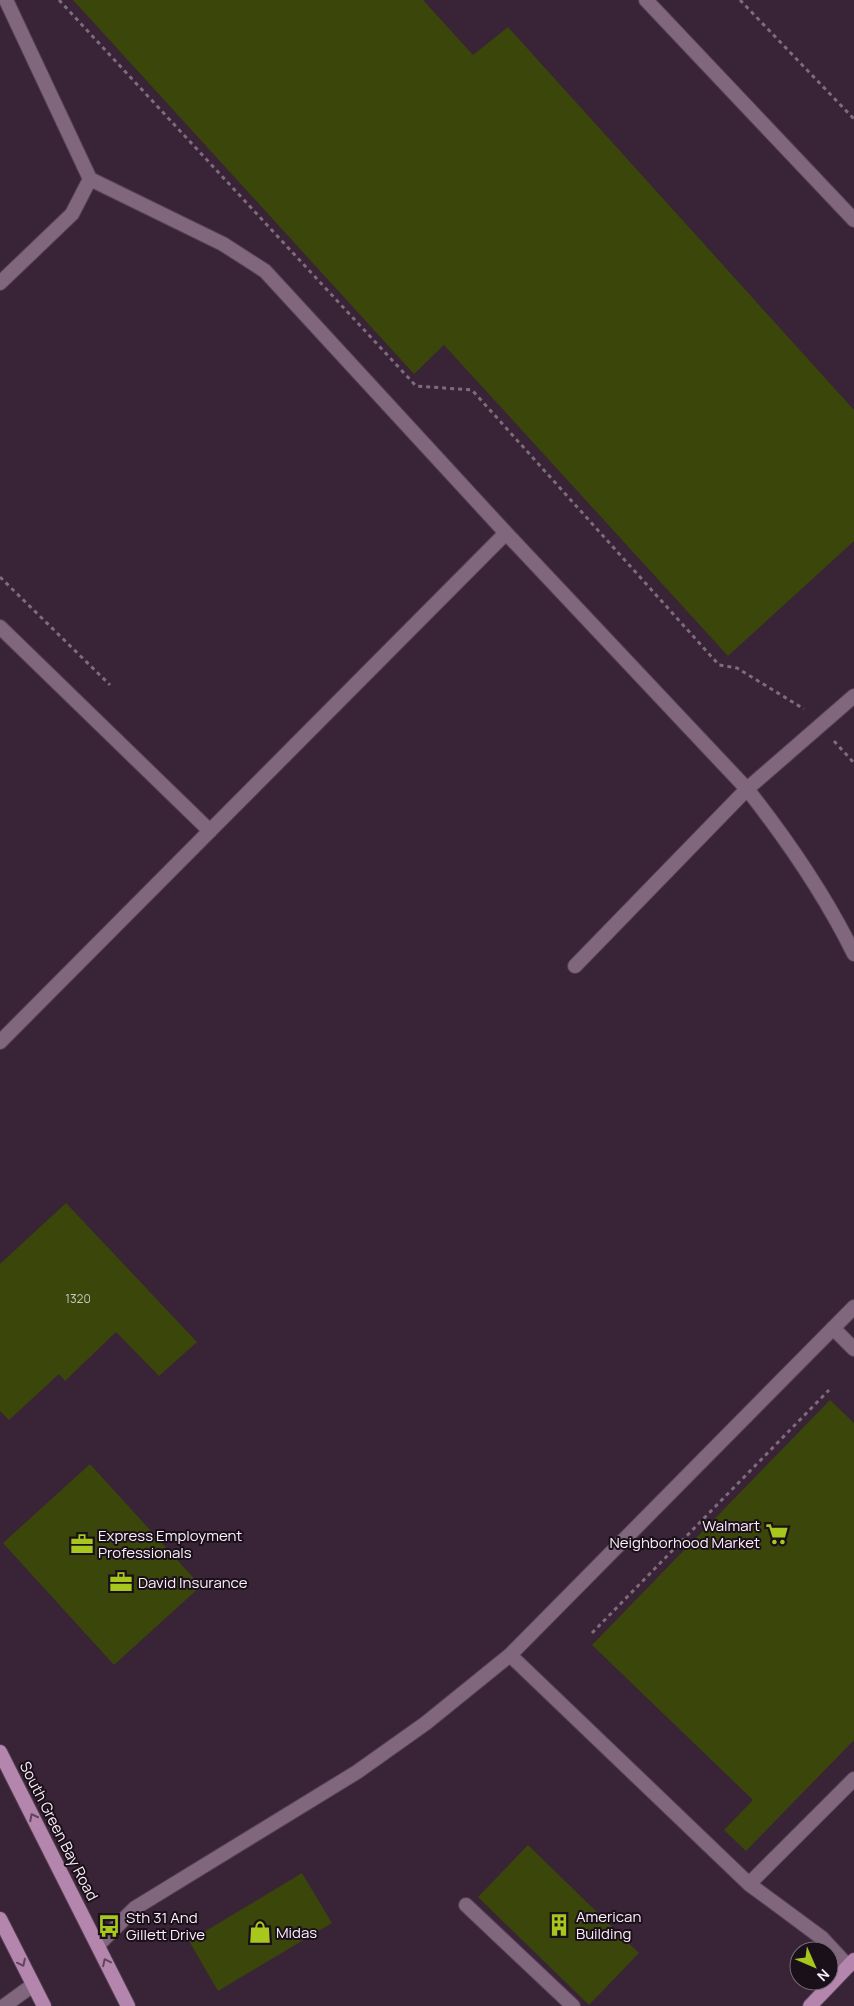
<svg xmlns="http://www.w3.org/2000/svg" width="854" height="2006" font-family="Manrope,sans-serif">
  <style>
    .building { fill: #3a460a }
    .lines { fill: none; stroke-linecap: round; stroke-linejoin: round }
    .service-casing { stroke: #544152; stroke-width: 16 }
    .primary-casing { stroke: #544152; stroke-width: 16 }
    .path { stroke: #7e6b7b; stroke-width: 3; stroke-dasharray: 4 4; stroke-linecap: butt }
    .service { stroke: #81677d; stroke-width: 14 }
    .primary { stroke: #b486ae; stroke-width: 14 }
    .oneway { stroke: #5f455c }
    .labels { text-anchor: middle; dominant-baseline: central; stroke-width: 4; stroke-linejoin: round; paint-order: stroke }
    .number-label { font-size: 12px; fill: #ccc4bf }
    .poi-label { font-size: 15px; fill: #fdeefb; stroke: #1a1019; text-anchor: start }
    .street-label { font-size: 15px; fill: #fdeefb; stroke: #1a1019 }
  </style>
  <rect width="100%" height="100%" fill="#392336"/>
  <path class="building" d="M73,0H423L473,55L508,27L854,410V541L728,656L444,345L414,374Z
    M66,1203L197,1342L159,1376L116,1332L65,1381L59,1374L9,1420L0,1411V1264Z
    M830,1400L854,1423V1740L746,1851L724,1830L753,1800L592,1645Z
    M90,1464L201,1586L114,1665L3,1543Z
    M528,1845L639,1953L589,2005L478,1897Z
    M302,1873L332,1923L218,1991L189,1941Z"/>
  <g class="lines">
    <defs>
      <path id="service" d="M6,0L90,179L223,244L265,271L506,533L747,789C788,841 825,895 854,954
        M646,0L854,220
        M0,283L72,214L90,179
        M0,627L210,831
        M575,966L747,789L854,696
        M0,1042L506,533
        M833,1328L854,1349
        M510,1655L749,1884L822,1938L848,1966
        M749,1884L854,1779
        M466,1905L573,2006
        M98,1945L135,1908L357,1772L426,1723L510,1655L854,1307
        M4,2006L33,1985"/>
      <path id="primary" d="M0,1752L128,2006
        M0,1919L44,2006
        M810,2006L854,1960"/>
    </defs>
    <use href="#service" class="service-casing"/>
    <use href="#primary" class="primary-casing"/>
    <path class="path" d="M59,0L416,386L472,390L719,665L737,668L804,709
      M740,0L854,119
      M0,577L110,685
      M834,741L854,763
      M592,1633L829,1390"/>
    <use href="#service" class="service"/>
    <use href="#primary" class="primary"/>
  </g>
  <defs><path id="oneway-chevron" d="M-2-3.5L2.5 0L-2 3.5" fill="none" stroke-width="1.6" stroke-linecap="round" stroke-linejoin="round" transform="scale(1.25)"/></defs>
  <g class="oneway">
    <use href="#oneway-chevron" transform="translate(33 1817) rotate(-117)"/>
    <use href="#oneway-chevron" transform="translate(106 1962) rotate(-116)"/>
    <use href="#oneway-chevron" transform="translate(22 1963) rotate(64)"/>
  </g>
  <defs>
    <symbol id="supermarket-bare" viewBox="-9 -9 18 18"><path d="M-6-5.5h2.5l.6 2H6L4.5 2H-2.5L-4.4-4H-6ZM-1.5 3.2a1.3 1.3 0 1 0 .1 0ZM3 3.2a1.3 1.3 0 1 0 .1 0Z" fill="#a8c71d" stroke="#1a1019" stroke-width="2.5" paint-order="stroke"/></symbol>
    <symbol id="office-bare" viewBox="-9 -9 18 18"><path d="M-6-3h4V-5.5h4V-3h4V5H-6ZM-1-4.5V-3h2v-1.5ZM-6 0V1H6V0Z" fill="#a8c71d" stroke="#1a1019" stroke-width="2.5" paint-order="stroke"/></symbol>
    <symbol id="building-bare" viewBox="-9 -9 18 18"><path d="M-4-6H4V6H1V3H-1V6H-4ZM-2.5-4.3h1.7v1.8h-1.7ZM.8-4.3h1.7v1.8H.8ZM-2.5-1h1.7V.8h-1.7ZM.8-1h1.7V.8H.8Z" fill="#a8c71d" stroke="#1a1019" stroke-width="2.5" paint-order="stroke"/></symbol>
    <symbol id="bus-bare" viewBox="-9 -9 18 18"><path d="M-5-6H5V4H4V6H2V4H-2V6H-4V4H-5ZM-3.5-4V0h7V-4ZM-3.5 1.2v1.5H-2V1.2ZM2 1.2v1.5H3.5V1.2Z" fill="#a8c71d" stroke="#1a1019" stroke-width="2.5" paint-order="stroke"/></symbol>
    <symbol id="shop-bare" viewBox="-9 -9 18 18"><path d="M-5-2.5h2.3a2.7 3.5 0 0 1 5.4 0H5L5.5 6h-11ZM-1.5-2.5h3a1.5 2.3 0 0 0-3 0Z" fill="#a8c71d" stroke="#1a1019" stroke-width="2.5" paint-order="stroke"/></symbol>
  </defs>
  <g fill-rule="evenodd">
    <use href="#supermarket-bare" x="761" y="1518" width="32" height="32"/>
    <use href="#office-bare" x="66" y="1528" width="32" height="32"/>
    <use href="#office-bare" x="105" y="1566" width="32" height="32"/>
    <use href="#building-bare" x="543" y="1909" width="32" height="32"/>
    <use href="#bus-bare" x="93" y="1910" width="32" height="32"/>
    <use href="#shop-bare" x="244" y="1916" width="32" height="32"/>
  </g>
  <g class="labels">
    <g class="number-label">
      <text x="78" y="1298">1320</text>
    </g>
    <g class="poi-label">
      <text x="760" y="1525" text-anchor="end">Walmart<tspan x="760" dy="17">Neighborhood Market</tspan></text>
      <text x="98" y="1535">Express Employment<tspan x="98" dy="17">Professionals</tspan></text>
      <text x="138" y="1582">David Insurance</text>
      <text x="576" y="1916">American<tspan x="576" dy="17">Building</tspan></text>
      <text x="126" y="1917">Sth 31 And<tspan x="126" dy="17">Gillett Drive</tspan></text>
      <text x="276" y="1932">Midas</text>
    </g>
    <g class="street-label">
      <text transform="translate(59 1831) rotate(63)">South Green Bay Road</text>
    </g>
  </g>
  <g transform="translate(814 1966) rotate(135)"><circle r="24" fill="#1a1019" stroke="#756973"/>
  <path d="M0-4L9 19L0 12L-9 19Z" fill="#a8c71d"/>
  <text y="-8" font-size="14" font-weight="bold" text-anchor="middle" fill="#fdeefb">N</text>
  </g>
</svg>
